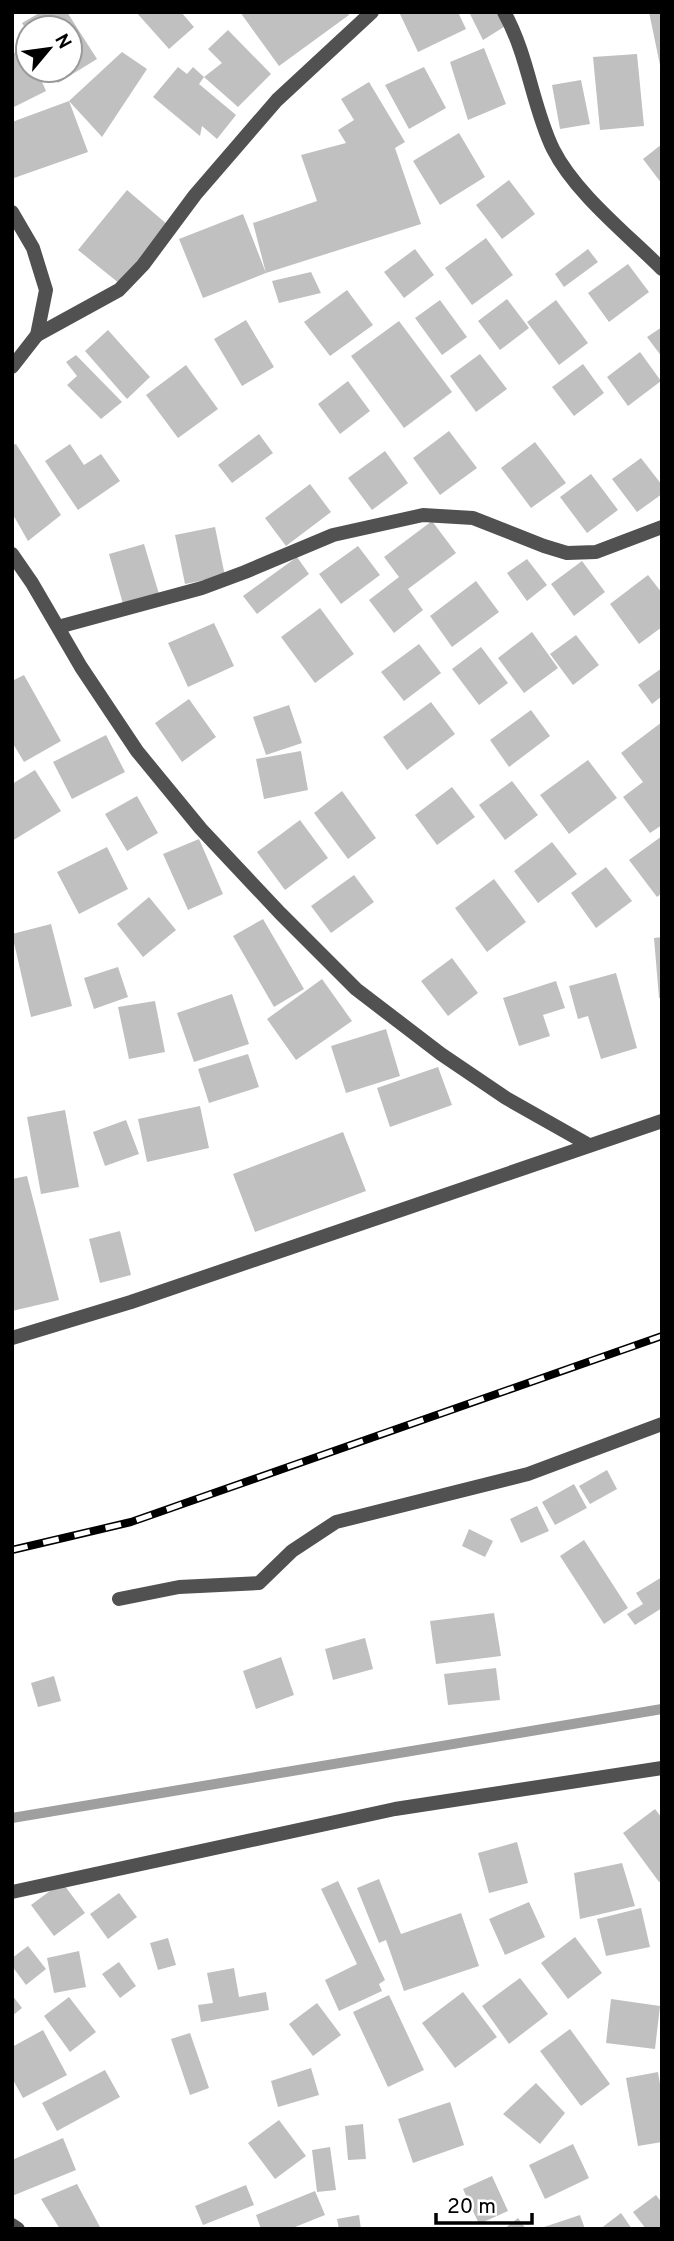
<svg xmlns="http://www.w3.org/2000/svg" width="674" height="2241" font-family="Overpass,sans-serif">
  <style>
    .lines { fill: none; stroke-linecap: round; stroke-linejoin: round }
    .stream { stroke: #9f9f9f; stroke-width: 10 }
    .building { fill: #c0c0c0 }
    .service { stroke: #515151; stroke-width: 14 }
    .minor { stroke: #515151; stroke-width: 14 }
    .rail-casing { stroke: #000; stroke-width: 8 }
    .rail { stroke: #fff; stroke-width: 5; stroke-dasharray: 16; stroke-linecap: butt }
  </style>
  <rect width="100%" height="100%" fill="#fff"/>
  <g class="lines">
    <path class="stream" d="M12,1818L662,1709"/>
  </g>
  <path class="building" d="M41,12H67L97,59L58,83L50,70H70V28H28V33L22,23Z
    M136,12H181L194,27L169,49Z
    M240,12H347L349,15L279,66Z
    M399,12H458L466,29L418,52Z
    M469,12H501L507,25L483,40Z
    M649,12H662V70H661Z
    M228,30L271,74L238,107L204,77L222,63L208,49Z
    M27,48L28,70H37L46,91L12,108V54Z
    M484,48L506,104L468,120L450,62Z
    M122,52L147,69L102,137L69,101Z
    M637,54L644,126L600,130L593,57Z
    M178,67L187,74L193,67L204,77L199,84L236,115L217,139L202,126L200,136L153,97Z
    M424,67L446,108L409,129L385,85Z
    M581,80L590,124L560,129L552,85Z
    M369,82L405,142L395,148L421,224L266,273L203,298L179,239L243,214L266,273L253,223L317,201L301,155L346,143L338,130L354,120L341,99Z
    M69,101L88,152L14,178L12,122Z
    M459,133L485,177L440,205L413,161Z
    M662,144V184L643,159Z
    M509,180L535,214L502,239L476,205Z
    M127,190L168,225L120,284L78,250Z
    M486,238L513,275L472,305L445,268Z
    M415,249L434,275L404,298L384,272Z
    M588,249L598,262L564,287L555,274Z
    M628,264L649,292L609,322L588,293Z
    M311,272L321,293L279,303L272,281Z
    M347,290L373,325L330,356L304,322Z
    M507,299L529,328L500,350L478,321Z
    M440,300L467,337L442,355L415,318Z
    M556,300L588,343L559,365L527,322Z
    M246,320L274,367L242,386L214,339Z
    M399,321L452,392L404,428L351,356Z
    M662,327V357L647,337Z
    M108,330L150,377L127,399L85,351Z
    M640,352L661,381L628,406L607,377Z
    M480,354L507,389L476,412L450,376Z
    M76,355L122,402L101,419L67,385L77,376L66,362Z
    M583,364L604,393L574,416L552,387Z
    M186,365L218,409L178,438L146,395Z
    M348,381L370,411L340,434L318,404Z
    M449,431L477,468L440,495L413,458Z
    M259,434L273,453L232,483L218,465Z
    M535,442L566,483L531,508L501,468Z
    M16,444L61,515L28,541L12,513V445Z
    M70,444L84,465L101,454L120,481L78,510L45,461Z
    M385,451L408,483L372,510L348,478Z
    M641,458L662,485V494L637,512L612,479Z
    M591,474L618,510L587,533L560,497Z
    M310,484L331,512L286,546L265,518Z
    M432,521L456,553L408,589L423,610L394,633L369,600L399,577L384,557Z
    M215,527L225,576L185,584L175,535Z
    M144,544L159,594L123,604L109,554Z
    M358,546L380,575L341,604L319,574Z
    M297,557L309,574L257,614L243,596Z
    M527,559L547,585L527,601L507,573Z
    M582,561L605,592L574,616L551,584Z
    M648,575L662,593V627L639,644L610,604Z
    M476,581L499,612L452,647L430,616Z
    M320,608L354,654L315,683L281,637Z
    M214,623L234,666L188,687L168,643Z
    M532,632L558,668L524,693L498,658Z
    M576,635L599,665L573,685L550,654Z
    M419,644L441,673L404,701L381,672Z
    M481,647L508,683L479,705L452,669Z
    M662,668V696L652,704L638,685Z
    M24,675L61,741L24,762L12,742V681Z
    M189,699L216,737L182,762L155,723Z
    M431,702L455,734L407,770L383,737Z
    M289,705L302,743L266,755L253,717Z
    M531,710L550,736L509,767L490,740Z
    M662,722V825L650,833L623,797L643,782L621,753Z
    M106,735L125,772L72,799L53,762Z
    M301,751L308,790L264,799L256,759Z
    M588,760L617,798L569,834L540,795Z
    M35,770L61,811L12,841V784Z
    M512,781L538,815L505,840L479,805Z
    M452,787L475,817L437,845L415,815Z
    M342,791L376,838L348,859L314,813Z
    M137,796L158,833L127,851L105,814Z
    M300,820L328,858L285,890L257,852Z
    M662,836V893L657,897L629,860Z
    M199,839L223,894L188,910L163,854Z
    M552,842L577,874L538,903L514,871Z
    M107,847L128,889L79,914L57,872Z
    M606,867L632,901L596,928L571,893Z
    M354,875L374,902L331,933L311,906Z
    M494,879L526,922L487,952L455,908Z
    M149,897L176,930L143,957L117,924Z
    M263,919L304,989L274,1007L233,936Z
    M51,924L72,1006L31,1017L12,934Z
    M662,937V998H659L654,938Z
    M452,958L478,993L448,1016L421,981Z
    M118,967L128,997L94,1009L84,978Z
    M616,973L637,1048L601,1059L588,1016L578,1019L569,986Z
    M322,979L352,1021L296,1060L267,1019Z
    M556,981L565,1008L543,1015L550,1036L519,1046L503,998Z
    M232,994L249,1044L194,1062L177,1013Z
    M155,1001L165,1052L129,1059L118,1007Z
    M386,1029L400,1076L346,1093L331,1046Z
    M248,1054L259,1087L209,1103L198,1069Z
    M438,1067L452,1105L390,1127L377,1088Z
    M200,1106L209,1148L147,1162L138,1119Z
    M65,1110L79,1187L41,1194L27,1117Z
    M126,1120L139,1154L105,1166L93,1132Z
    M343,1132L366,1191L255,1232L233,1174Z
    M27,1176L59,1300L12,1311V1179Z
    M120,1231L131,1275L100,1283L89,1239Z
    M607,1470L617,1489L590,1504L579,1486Z
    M574,1484L587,1508L555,1525L542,1502Z
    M537,1506L549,1531L521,1543L510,1519Z
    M469,1529L493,1541L485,1557L462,1546Z
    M584,1540L628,1608L604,1624L560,1556Z
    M662,1577V1608L635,1625L627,1614L643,1604L636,1593Z
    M494,1613L501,1656L436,1664L430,1621Z
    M365,1638L373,1669L333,1680L325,1649Z
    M281,1657L294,1695L256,1709L243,1671Z
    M496,1668L500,1700L448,1705L444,1674Z
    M54,1676L61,1701L38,1707L31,1683Z
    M655,1809L662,1818V1880L659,1882L623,1833Z
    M517,1842L528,1883L489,1893L478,1853Z
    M622,1863L635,1906L580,1919L574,1873Z
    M379,1879L401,1934L461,1913L479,1966L404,1991L386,1940L379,1943L357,1888Z
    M338,1881L385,1980L379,1984L382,1991L339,2011L325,1980L357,1964L321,1889Z
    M62,1882L85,1913L54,1936L31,1905Z
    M119,1893L137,1917L108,1939L90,1914Z
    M529,1902L545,1937L505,1955L489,1919Z
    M641,1908L650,1947L606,1956L597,1919Z
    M575,1937L602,1973L568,1999L541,1963Z
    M168,1938L176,1965L158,1970L150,1943Z
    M28,1946L46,1969L26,1985L12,1966V1958Z
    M79,1951L86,1987L54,1993L47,1958Z
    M119,1962L136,1986L120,1998L102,1974Z
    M234,1968L239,1997L266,1992L269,2010L201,2022L198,2005L213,2003L207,1973Z
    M520,1978L548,2014L509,2044L482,2006Z
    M463,1992L497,2037L455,2068L422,2023Z
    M12,1995L22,2008L12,2016Z
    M389,1995L424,2070L388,2087L353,2012Z
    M69,1997L96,2032L70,2052L44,2016Z
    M611,1999L660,2006L655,2049L606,2043Z
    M317,2003L341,2035L313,2056L289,2024Z
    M570,2029L610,2084L581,2106L540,2051Z
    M43,2030L67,2075L23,2098L12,2078V2047Z
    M190,2033L209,2088L190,2095L171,2039Z
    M311,2068L319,2095L278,2107L271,2081Z
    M105,2070L120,2097L57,2131L42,2103Z
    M658,2072L662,2096V2142L638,2146L626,2078Z
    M536,2083L565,2113L540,2144L503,2114Z
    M450,2102L464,2145L413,2163L398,2119Z
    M279,2120L306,2156L275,2179L248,2143Z
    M363,2124L366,2159L348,2160L345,2126Z
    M63,2138L76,2170L12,2196V2160Z
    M573,2144L589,2178L545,2199L529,2165Z
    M330,2147L336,2190L317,2192L312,2150Z
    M492,2176L508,2211L479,2224L463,2189Z
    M77,2184L101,2229H60L41,2199Z
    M246,2185L254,2205L203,2225L195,2206Z
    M315,2191L325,2215L290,2229H261L256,2215Z
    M656,2195L662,2203V2229H646L633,2212Z
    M621,2213L632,2229H600Z
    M359,2215L361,2229H339L337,2219Z
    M580,2215L585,2229H541V2228Z
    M518,2218L526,2229H504Z"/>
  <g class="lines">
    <path class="service" d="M504,12C529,57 532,106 553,149C575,193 627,234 662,269
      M37,335L119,290L143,265L195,195L277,100L372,12
      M12,554L32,583L81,667L137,751L201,829L280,913L356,989L441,1054L506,1098L589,1145
      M58,627L202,588L245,572L333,535L423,515L473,518L544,546L567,553L596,552L662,527
      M119,1599L179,1587L259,1583L292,1551L336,1522L528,1474L662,1424"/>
    <path class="minor" d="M12,212L33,248L46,290L37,335L12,367
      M12,1338L131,1302L662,1121
      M12,1892L395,1809L662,1768
      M12,2225L18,2229"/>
    <defs>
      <path id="rail" d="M12,1550L131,1522L662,1336"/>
    </defs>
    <use href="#rail" class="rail-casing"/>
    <use href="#rail" class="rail"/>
  </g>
  <rect width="674" height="2241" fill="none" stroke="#000000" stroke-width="28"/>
  <g transform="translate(49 49) rotate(61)"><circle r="33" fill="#ffffff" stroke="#999999" stroke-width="2"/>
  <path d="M0-5L12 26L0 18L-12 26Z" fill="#000000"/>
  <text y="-10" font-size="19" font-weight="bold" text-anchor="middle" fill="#000000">N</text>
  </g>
  <path d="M436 2213v10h96v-10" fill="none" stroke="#000000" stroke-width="3.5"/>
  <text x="447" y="2213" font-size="21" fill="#000000" stroke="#ffffff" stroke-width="5" paint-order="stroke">20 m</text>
</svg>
